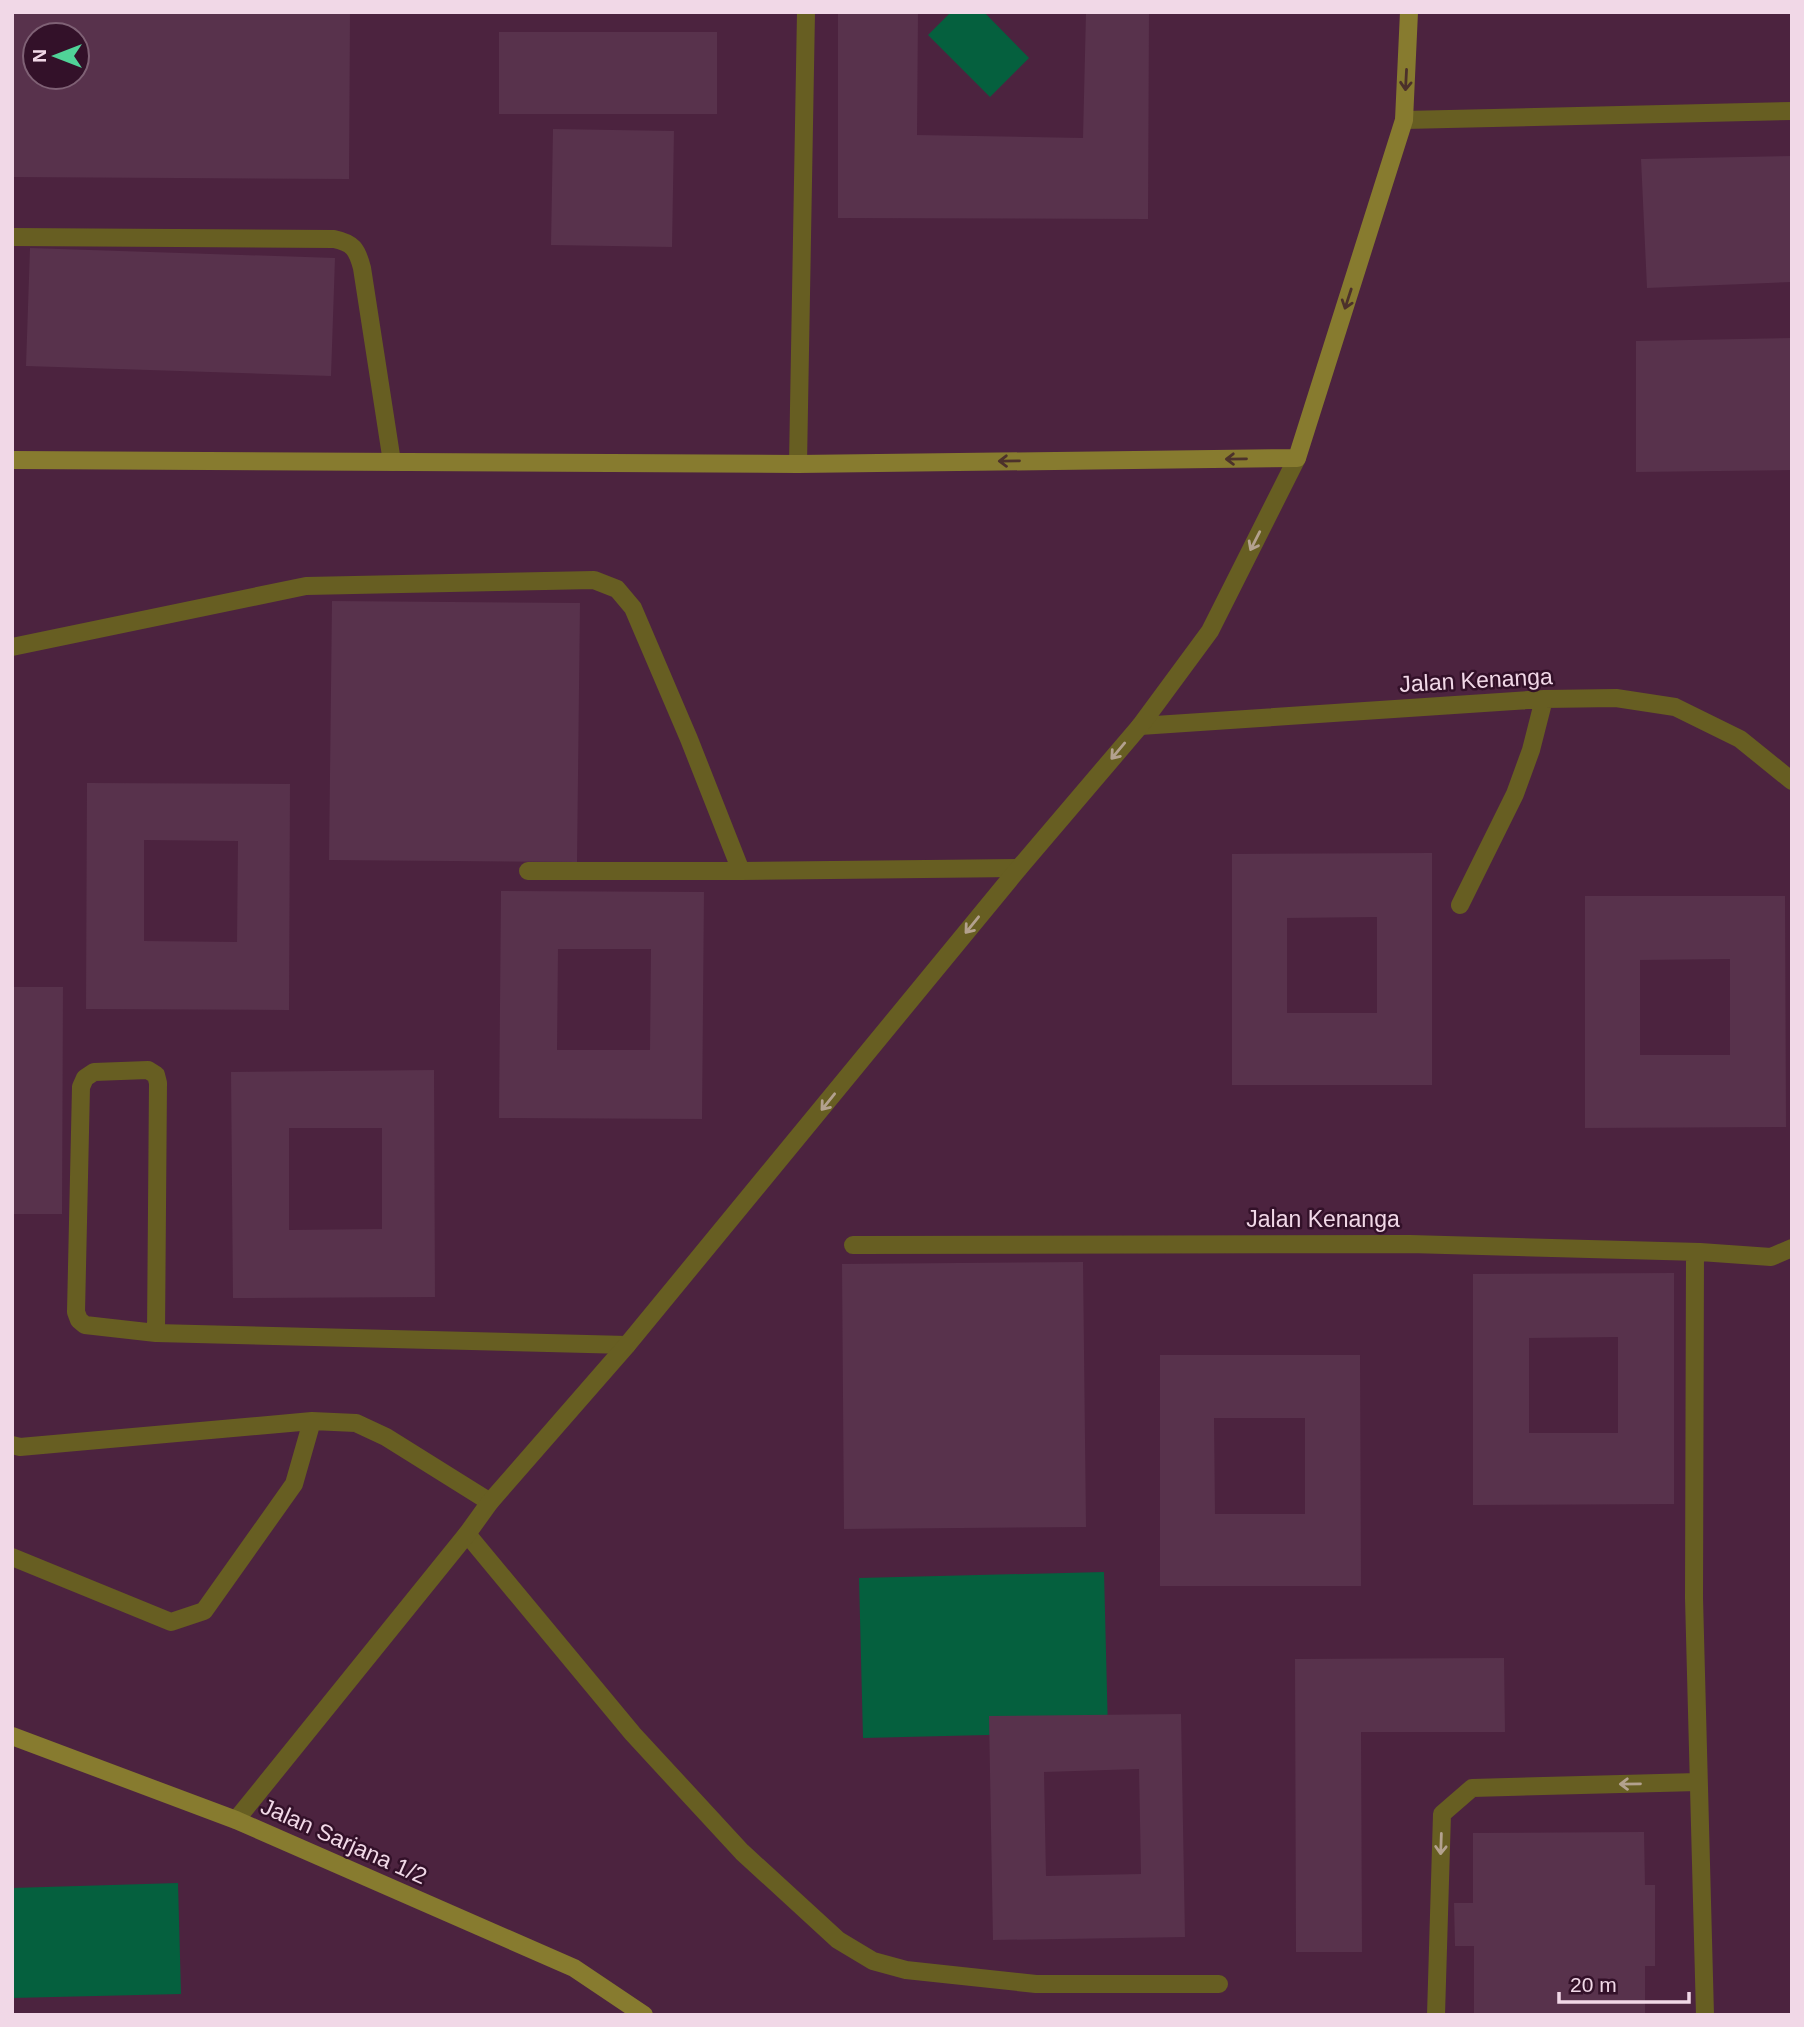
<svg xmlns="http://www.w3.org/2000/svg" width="1804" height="2027" font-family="Arial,sans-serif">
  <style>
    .built { fill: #4c233f; fill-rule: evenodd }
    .green { fill: #05603e }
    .building { fill: #58324c; fill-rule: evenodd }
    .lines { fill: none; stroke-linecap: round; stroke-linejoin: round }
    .lane { stroke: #675e22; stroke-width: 18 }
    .street { stroke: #675e22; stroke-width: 18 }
    .secondary { stroke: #877b2f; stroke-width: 18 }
    .oneway { stroke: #4c312b }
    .oneway2 { stroke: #b3a18e }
    .labels { text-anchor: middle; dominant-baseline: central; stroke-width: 5; stroke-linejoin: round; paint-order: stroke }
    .street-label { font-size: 23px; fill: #f1d8e7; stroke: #331129 }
  </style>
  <rect width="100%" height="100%" fill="#3e1b33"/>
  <path class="built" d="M12,12H1792V2015H12ZM35,35H77V77H35Z"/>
  <path class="green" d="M951,12H984L1029,58L990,97L928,35Z
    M1104,1572L1108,1732L863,1738L859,1578Z
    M178,1883L181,1994L12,1998V1888Z"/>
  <path class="building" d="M12,12H350L349,179L12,177ZM35,35H77V77H35Z
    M838,12H918L917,135L1083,138L1086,12H1149L1148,219L838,218Z
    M499,32H717V114H499Z
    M553,129L674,131L672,247L551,245Z
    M1792,156V282L1647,288L1641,159Z
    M30,248L335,258L331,376L26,366Z
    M1792,338V470L1636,472V341Z
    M332,601L580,603L577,862L329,860Z
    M87,783L290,784L289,1010L86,1009ZM144,840L238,841L237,942L144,941Z
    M1432,853V1085H1232V854ZM1377,917V1013H1287V918Z
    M501,891L704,892L702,1119L499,1118ZM558,949H651L650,1050H557Z
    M1585,896H1785L1786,1127L1585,1128ZM1730,959V1055H1640V960Z
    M12,987H63L62,1214H12Z
    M434,1070L435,1297L233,1298L231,1072ZM289,1128H382V1229L289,1230Z
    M1083,1262L1086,1527L844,1529L842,1264Z
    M1674,1273V1504L1473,1505V1274ZM1618,1337V1433H1529V1338Z
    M1160,1355H1360L1361,1586H1160ZM1214,1418H1305V1514H1215Z
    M1504,1658L1505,1732H1361L1362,1952H1296L1295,1659Z
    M1181,1714L1185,1937L993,1940L989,1716ZM1139,1769L1141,1874L1046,1876L1044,1772Z
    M1644,1832L1645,1885H1655V1966H1645V2015H1474V1946H1455L1454,1903H1473V1833Z"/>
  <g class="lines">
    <path class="lane" d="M1404,120L1792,111
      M12,237L334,239C353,243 357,249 362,268L392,462
      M798,464L806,12
      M12,647L306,586L594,580L617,589L633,608L689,739L741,871
      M1140,726L1544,699L1616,698L1675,707L1740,739L1792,781
      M528,871H741L1019,868
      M1460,905L1515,794L1531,750L1544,699
      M148,1070L156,1075L158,1083L156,1333L85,1325L79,1320L76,1312L81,1087L85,1078L94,1072Z
      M853,1245L1410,1244L1700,1252L1771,1257L1792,1248
      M1695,1252L1694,1598L1705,2015
      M156,1333L627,1345
      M12,1445L20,1447L312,1421L356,1423L386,1437L490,1502
      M467,1534L633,1734L742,1852L838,1940L873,1961L906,1970L1036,1984H1219
      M12,1557L171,1622L204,1611L294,1484L312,1421
      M1436,2015L1442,1814L1472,1788L1698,1782"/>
    <path class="street" d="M236,1820L467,1534L490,1502L627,1345L1019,868L1140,726L1210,631L1297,458"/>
    <path class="secondary" d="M12,460L798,464L1297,458L1404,120L1409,12
      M12,1736L236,1820L574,1968L644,2015"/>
  </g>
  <defs><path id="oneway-shaft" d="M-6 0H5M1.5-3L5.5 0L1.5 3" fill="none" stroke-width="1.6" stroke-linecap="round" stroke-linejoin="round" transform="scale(1.75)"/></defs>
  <g class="oneway">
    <use href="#oneway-shaft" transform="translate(1406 80) rotate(93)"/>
    <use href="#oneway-shaft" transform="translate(1348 299) rotate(108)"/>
    <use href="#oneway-shaft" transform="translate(1236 459) rotate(179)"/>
    <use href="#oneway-shaft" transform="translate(1009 461) rotate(179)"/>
  </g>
  <g class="oneway2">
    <use href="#oneway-shaft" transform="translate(1255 541) rotate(117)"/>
    <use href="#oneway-shaft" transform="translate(1118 751) rotate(130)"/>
    <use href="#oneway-shaft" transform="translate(972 925) rotate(129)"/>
    <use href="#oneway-shaft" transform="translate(828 1102) rotate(129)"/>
    <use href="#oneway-shaft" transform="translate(1630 1784) rotate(179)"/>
    <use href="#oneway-shaft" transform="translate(1441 1844) rotate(92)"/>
  </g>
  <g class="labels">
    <g class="street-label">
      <text transform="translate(1476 680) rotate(-3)">Jalan Kenanga</text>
      <text x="1323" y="1219">Jalan Kenanga</text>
      <text transform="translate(344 1841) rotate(24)">Jalan Sarjana 1/2</text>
    </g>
  </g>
  <rect width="1804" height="2027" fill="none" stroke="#f1d8e7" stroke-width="28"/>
  <g transform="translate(56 56) rotate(270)"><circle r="33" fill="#331129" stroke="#7f6175" stroke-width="2"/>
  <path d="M0-5L12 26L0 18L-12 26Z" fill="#50d398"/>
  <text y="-10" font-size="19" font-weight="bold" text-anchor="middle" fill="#f1d8e7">N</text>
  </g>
  <path d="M1559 1992v10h130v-10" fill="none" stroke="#f1d8e7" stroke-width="3.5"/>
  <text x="1570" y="1992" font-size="21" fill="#f1d8e7" stroke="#331129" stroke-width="5" paint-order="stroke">20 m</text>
</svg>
